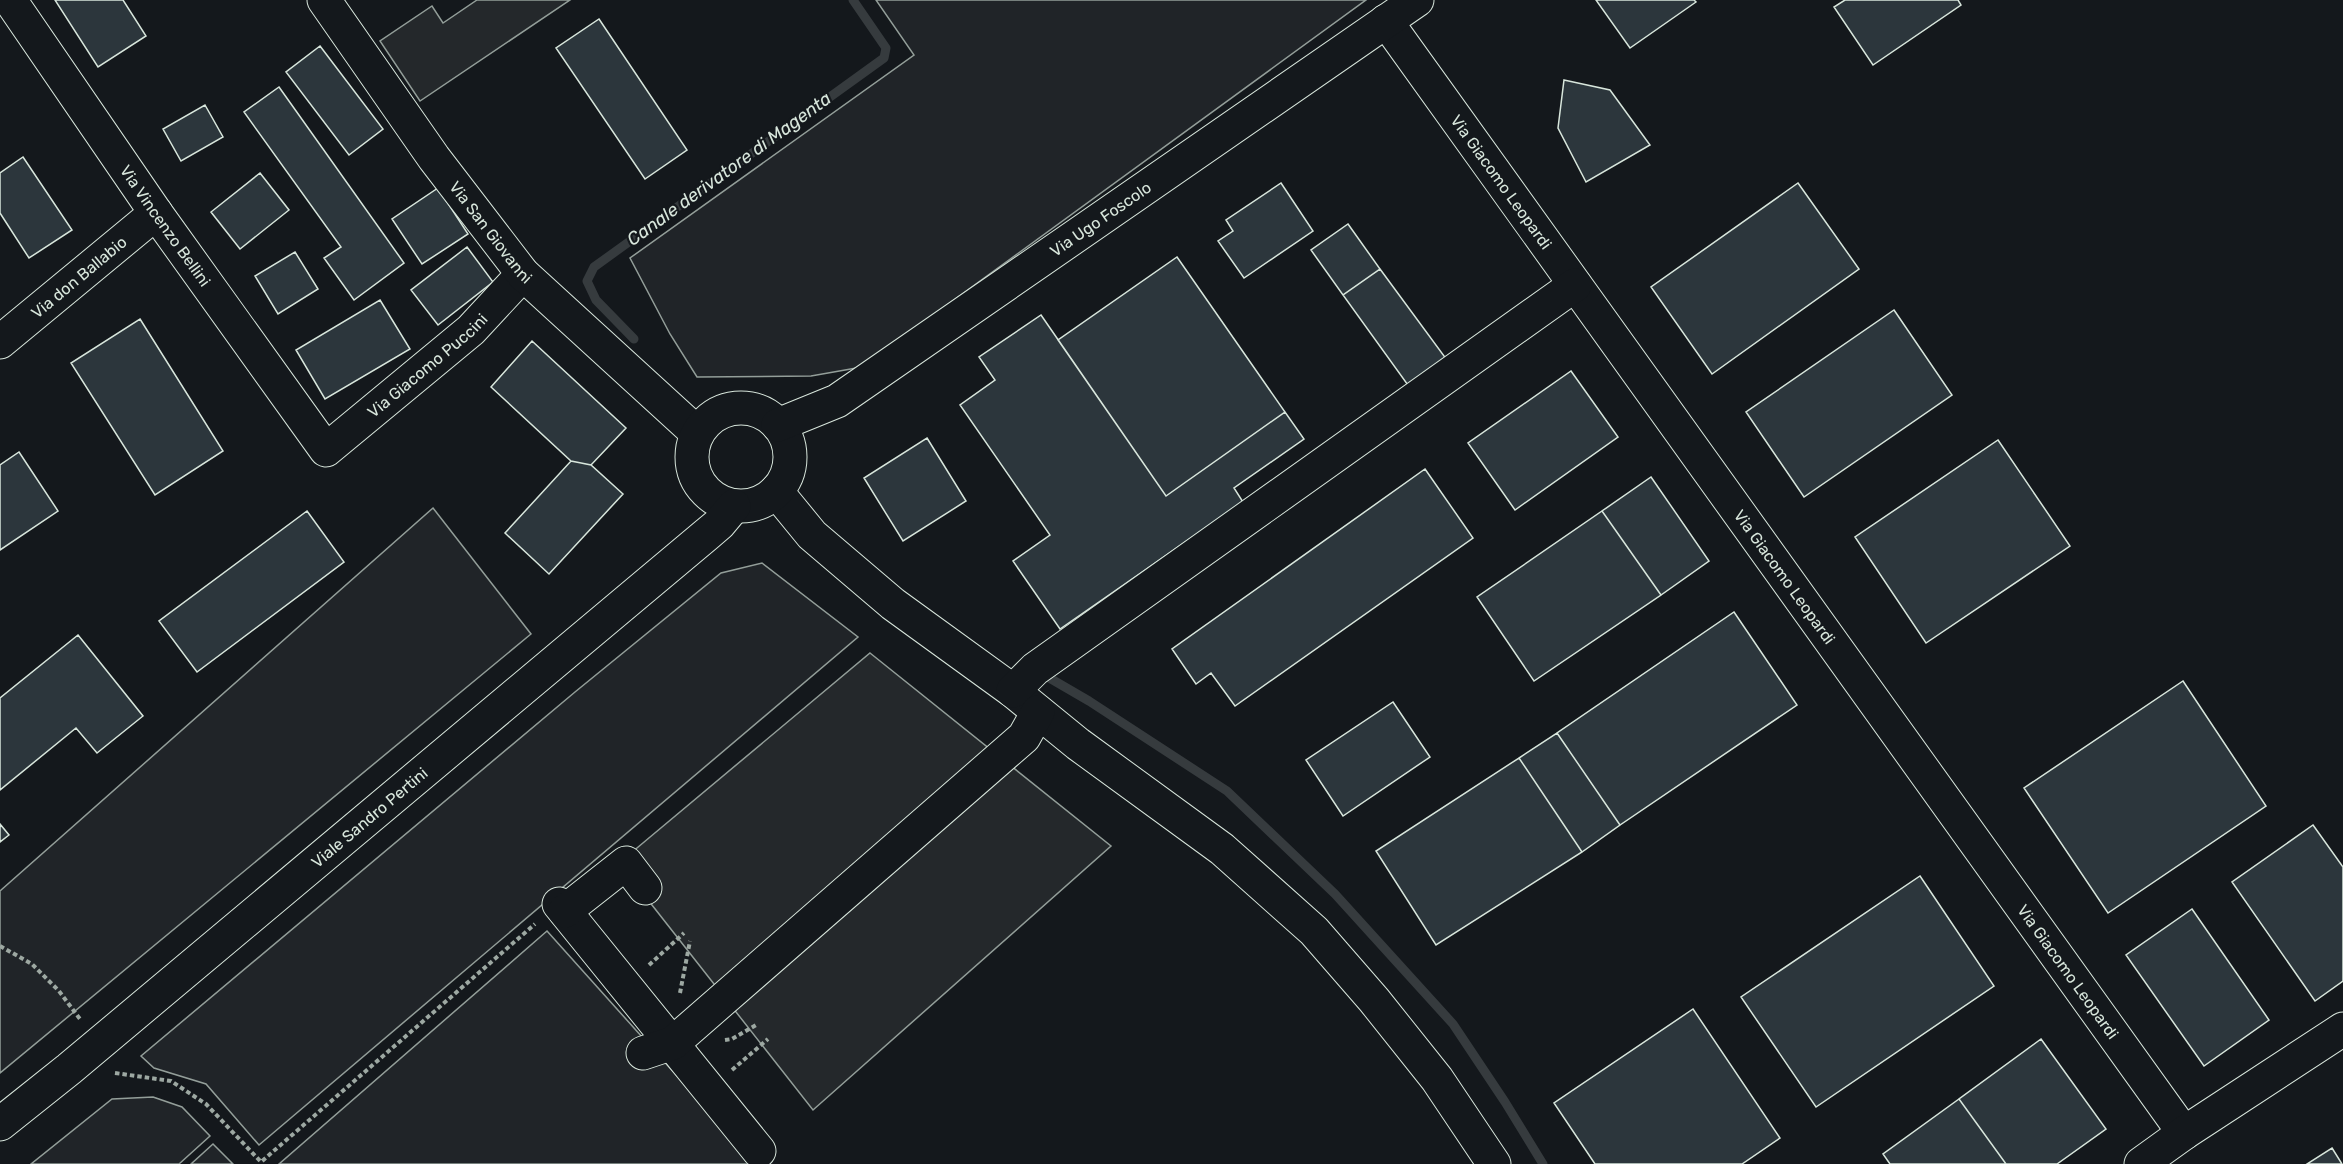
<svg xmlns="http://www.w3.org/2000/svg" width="2343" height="1164" font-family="Rubik,sans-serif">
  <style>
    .green { fill: #202428; stroke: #939e99; stroke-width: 1.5 }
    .parking { fill: #24282b; stroke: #939e99; stroke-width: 1.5 }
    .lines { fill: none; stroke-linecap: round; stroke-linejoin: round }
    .stream { stroke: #363b3e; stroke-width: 9 }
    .building { fill: #2c363c; stroke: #d8e6dc; stroke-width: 1.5 }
    .minor-casing { stroke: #d8e6dc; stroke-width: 35 }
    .major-casing { stroke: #d8e6dc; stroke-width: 35 }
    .path { stroke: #9da8a2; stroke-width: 4; stroke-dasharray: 4.5 3; stroke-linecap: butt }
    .minor { stroke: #14181c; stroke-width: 33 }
    .major { stroke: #14181c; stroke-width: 33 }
    .labels { text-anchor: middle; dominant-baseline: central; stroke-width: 4.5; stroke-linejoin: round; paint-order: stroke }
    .street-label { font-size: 16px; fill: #d8e6dc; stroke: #14181c }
    .water-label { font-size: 18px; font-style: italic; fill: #d8e6dc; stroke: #14181c }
  </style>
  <rect width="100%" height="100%" fill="#14181c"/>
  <path class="green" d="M876,0H1366L862,367L811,376L697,377L670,334L630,258L914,55Z
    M433,508L531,634L0,1073V891Z
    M762,563L858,637L259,1145L206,1084L154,1068L141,1056L575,692L721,573Z
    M547,931L756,1164H279Z
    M153,1097L182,1107L210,1136L179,1164H31L112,1099Z
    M213,1144L233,1164H191Z"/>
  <path class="parking" d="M477,0H570L420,101L380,41L432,6L443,23Z
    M870,653L1111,846L813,1110L619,863Z"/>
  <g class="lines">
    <path class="stream" d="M634,339L596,300L587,281L594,267L884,58L886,48L853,0
      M1046,676L1089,701L1227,791L1335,894L1453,1024L1505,1102L1543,1164"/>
  </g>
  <path class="building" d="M55,0H123L146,36L98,67Z
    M1596,0H1694L1696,2L1630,48Z
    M1845,0H1958L1961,5L1873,65L1834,7Z
    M599,19L687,150L645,179L556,48Z
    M320,46L383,129L349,155L286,72Z
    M1564,80L1610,90L1650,145L1586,182L1558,128Z
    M279,87L404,263L354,300L324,258L341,247L244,112Z
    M205,105L223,137L181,161L163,129Z
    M23,157L72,230L29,258L0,213V173Z
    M260,173L289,210L240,249L211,212Z
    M1281,183L1313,231L1244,278L1218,241L1233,231L1226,220Z
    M1798,183L1859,269L1712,374L1651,287Z
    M438,188L468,234L422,264L392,219Z
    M1348,224L1380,269L1343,295L1311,250Z
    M467,247L493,282L438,325L411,290Z
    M295,252L318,289L278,314L255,276Z
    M1177,257L1285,412L1166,496L1058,340Z
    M1380,269L1447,360L1410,388L1343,295Z
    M380,300L410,349L325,399L296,350Z
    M1894,310L1952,395L1804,497L1746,412Z
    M1041,315L1166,496L1285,412L1304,439L1234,488L1243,502L1060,629L1013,561L1050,535L960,405L995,380L979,357Z
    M140,319L223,451L155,495L71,363Z
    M532,341L626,428L591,465L571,461L491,387Z
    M1571,371L1618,437L1515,510L1468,443Z
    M927,438L966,501L903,541L864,478Z
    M1998,440L2070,546L1926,643L1855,537Z
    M19,452L58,511L0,550V465Z
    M571,461L591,465L623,494L549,574L505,533Z
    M1425,469L1473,538L1235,706L1211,673L1196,684L1172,649Z
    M1651,477L1709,561L1661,595L1602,511Z
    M307,511L344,562L197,672L159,621Z
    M1602,511L1661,595L1534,681L1477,597Z
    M1734,612L1797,705L1620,825L1557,733Z
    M78,635L143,716L97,753L76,728L0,790V698Z
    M2183,681L2266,806L2108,913L2024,788Z
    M1393,702L1430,757L1343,816L1306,760Z
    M1557,733L1620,825L1582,852L1519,758Z
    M1519,758L1582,852L1436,945L1376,851Z
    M0,824L9,835L0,842Z
    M2313,825L2343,867V981L2315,1001L2232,882Z
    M1920,876L1994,986L1816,1107L1741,997Z
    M2192,909L2269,1020L2204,1066L2126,955Z
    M1693,1009L1780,1138L1742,1164H1595L1554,1103Z
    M2041,1039L2106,1129L2057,1164H2006L1959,1099Z
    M1959,1099L2006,1164H1890L1883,1154Z
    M2332,1148L2342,1164H2307Z"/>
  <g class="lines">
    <defs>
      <g id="minor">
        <path id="s1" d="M10,0L156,213L326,450L471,330L523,274"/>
        <path id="s2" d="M324,0L434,158L523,274L697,433"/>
        <path id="s3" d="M1386,21L2184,1133"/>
        <path id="s4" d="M0,342L156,213"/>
        <path d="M776,491L812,535L893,604L1013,691L1078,744L1222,849L1314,931L1374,1000L1437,1079L1494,1164"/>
        <path d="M1013,691L1035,669L1575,285"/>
        <path d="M559,904L759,1151"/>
        <path d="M565,911L626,863L645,888"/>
        <path d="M643,1053L673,1043L1024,737L1038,712"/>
        <path d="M2141,1164L2184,1133L2343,1029"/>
      </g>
      <g id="major">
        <circle cx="741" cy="457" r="49"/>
        <path id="s5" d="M778,425L837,401L1417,0"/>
        <path id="s6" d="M0,1124L69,1069L706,535L719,524L734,506"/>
      </g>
    </defs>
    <use href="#minor" class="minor-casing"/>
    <use href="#major" class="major-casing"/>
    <path class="path" d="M0,946L32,964L59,991L80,1019
      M649,965L684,933
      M680,993L690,941
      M725,1040L732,1039L756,1025
      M732,1070L768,1039
      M115,1073L171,1081L206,1104L261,1162L535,924"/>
    <use href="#minor" class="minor"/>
    <use href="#major" class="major"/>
  </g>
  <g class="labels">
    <g class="street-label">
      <text stroke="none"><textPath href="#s3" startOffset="198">Via Giacomo Leopardi</textPath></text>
      <text stroke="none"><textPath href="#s5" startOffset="384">Via Ugo Foscolo</textPath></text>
      <text stroke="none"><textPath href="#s1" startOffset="274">Via Vincenzo Bellini</textPath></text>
      <text stroke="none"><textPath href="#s2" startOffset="286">Via San Giovanni</textPath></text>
      <text stroke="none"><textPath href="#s4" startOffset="102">Via don Ballabio</textPath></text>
      <text stroke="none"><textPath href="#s1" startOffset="682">Via Giacomo Puccini</textPath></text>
      <text stroke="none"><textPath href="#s3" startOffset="684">Via Giacomo Leopardi</textPath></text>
      <text stroke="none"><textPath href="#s6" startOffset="480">Viale Sandro Pertini</textPath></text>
      <text stroke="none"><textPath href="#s3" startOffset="1170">Via Giacomo Leopardi</textPath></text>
    </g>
    <g class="water-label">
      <text transform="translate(729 169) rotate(-36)">Canale derivatore di Magenta</text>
    </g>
  </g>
</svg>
